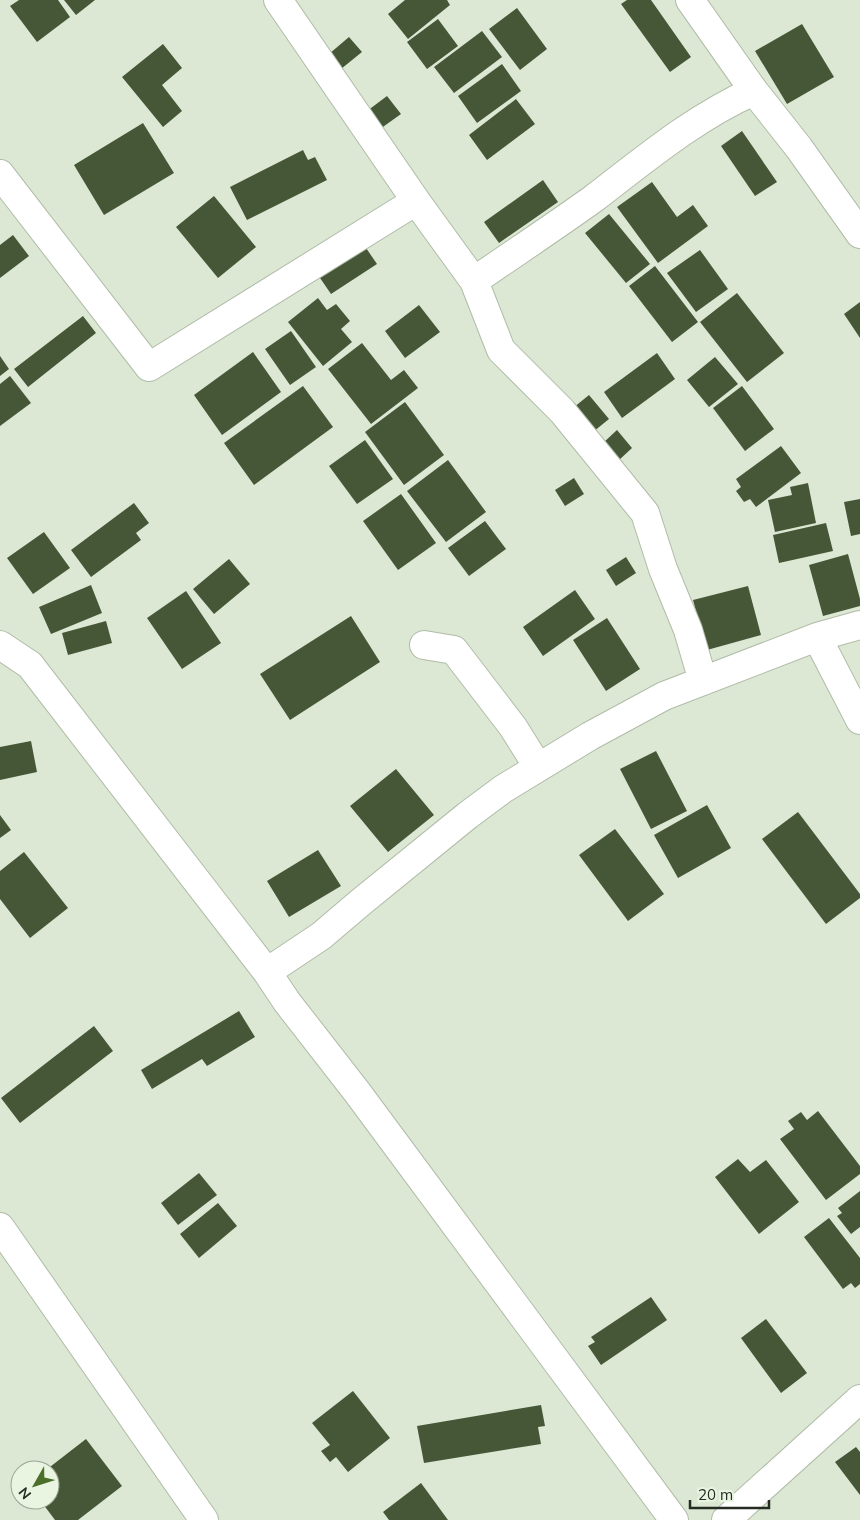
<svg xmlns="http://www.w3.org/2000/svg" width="860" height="1520" font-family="Mulish,sans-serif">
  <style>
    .building { fill: #465738 }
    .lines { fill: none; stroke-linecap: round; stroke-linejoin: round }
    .minor-casing { stroke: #b0bca8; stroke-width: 30 }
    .minor { stroke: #fff; stroke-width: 28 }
  </style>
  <rect width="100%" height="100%" fill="#dce8d3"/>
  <path class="building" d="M19,0H58L70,17L37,42L10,6Z
    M64,0H95L76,15Z
    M405,0H447L450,5L408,39L388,14Z
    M627,0H651L691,57L670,72L621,4Z
    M517,8L547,49L520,70L489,29Z
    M438,19L458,46L427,69L407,42Z
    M802,24L834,77L787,104L755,51Z
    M482,31L502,57L454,93L434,67Z
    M349,37L362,52L341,69L329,54Z
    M163,44L182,68L162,85L182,111L163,127L122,77Z
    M502,64L521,91L477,123L458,96Z
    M387,96L401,114L380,129L367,111Z
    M516,99L535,124L487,160L469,135Z
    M143,123L174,173L104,215L74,165Z
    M742,131L777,182L755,196L721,146Z
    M303,150L308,160L315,157L327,180L247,220L230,187Z
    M543,180L558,202L499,243L484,222Z
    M652,182L677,217L693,205L708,226L658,263L617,207Z
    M214,196L256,247L218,278L176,227Z
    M609,214L650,264L626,283L585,233Z
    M13,235L29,256L0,278V245Z
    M364,245L377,264L331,294L318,275Z
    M700,250L728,289L696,312L667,273Z
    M655,266L698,322L672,342L629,286Z
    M737,293L784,353L747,382L700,322Z
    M318,298L327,310L336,304L350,321L341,329L352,342L323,366L288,322Z
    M860,302V338L844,314Z
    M419,305L440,332L405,358L385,331Z
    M83,316L96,333L28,387L14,369Z
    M291,331L316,367L290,385L265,349Z
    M362,343L391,380L404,370L418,388L371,424L328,369Z
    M253,352L281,392L222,435L194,395Z
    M657,353L675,379L622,418L604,392Z
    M0,356L9,369L0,376Z
    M715,357L738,384L709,407L687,380Z
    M10,376L31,403L0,426V384Z
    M303,386L333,427L254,485L224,443Z
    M742,386L774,429L745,451L713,408Z
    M589,395L609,419L593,432L573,408Z
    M405,402L444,455L404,485L365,432Z
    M617,430L632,448L618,461L603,443Z
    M365,440L393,479L357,504L329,466Z
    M781,446L801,473L756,507L750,499L744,502L736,491L741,487L736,479Z
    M448,460L486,512L446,542L407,491Z
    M574,478L584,494L565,506L555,490Z
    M808,483L816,523L775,532L768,500L792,495L790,487Z
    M401,494L436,543L398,570L363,521Z
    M860,499V534L851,536L844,502Z
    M134,503L149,523L136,533L141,540L91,577L71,550Z
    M485,521L506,549L469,576L448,548Z
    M826,523L833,551L779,563L773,535Z
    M44,532L70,568L33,594L7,558Z
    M848,554L860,599V606L823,616L809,565Z
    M626,557L636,573L616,586L606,570Z
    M229,559L250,584L214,614L193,589Z
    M91,585L102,613L51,634L39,607Z
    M748,586L761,635L707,650L693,600Z
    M575,590L595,619L543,656L523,627Z
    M186,591L221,643L182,669L147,618Z
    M351,616L380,662L290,720L260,674Z
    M607,618L640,669L606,691L573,640Z
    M106,621L112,643L68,655L62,633Z
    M31,741L37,772L0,780V747Z
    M656,751L687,811L651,829L620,769Z
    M396,769L434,815L388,852L350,806Z
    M707,805L731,848L678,878L654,835Z
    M798,812L860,894V898L826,924L762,839Z
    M0,815L11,830L0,838Z
    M615,829L664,894L628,921L579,855Z
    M318,850L341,886L289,917L267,881Z
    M24,852L68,908L30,938L0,899V871Z
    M239,1011L255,1037L207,1066L202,1059L152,1089L141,1070Z
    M94,1026L113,1051L20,1123L1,1098Z
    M818,1111L860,1166V1174L826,1200L780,1139L794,1129L788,1121L801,1112L807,1120Z
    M738,1159L750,1172L766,1160L799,1202L759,1234L715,1177Z
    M199,1173L217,1195L178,1225L161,1203Z
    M860,1191V1227L851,1234L837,1216L842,1213L838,1208Z
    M218,1203L237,1226L199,1258L180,1234Z
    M829,1218L860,1258V1284L855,1288L851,1283L843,1289L804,1237Z
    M651,1297L667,1320L601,1365L588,1346L595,1342L591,1337Z
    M766,1319L807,1373L781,1393L741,1338Z
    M353,1391L390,1438L348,1472L336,1457L330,1462L321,1451L330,1445L312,1423Z
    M541,1405L545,1426L538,1427L541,1444L424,1463L417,1426Z
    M86,1439L122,1486L78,1520H55L40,1500H50V1470H46Z
    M856,1447L860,1452V1495L835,1462Z
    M421,1483L448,1520H389L383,1512Z"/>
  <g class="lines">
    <defs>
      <path id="minor" d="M278,0L416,201L474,281C513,254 554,227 593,199C644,160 695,117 754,91
        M690,0L754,91L799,148L860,234
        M0,174L149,367L416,201
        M474,281L501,350L562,411L645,513L663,569L688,630L703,681
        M817,637L860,720
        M0,645L30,665L267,972L287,1002L357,1092L674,1520
        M424,645L454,650L513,727L538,767
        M267,972L321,936L361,902L468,815L503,789L590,736L664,696L817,637L860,625
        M0,1227L204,1520
        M726,1520L860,1399"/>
    </defs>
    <use href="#minor" class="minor-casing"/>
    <use href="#minor" class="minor"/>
  </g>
  <g transform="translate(35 1485) rotate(231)"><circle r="24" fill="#e9f5e0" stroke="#9ba494"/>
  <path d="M0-4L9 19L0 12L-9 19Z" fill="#4b6f28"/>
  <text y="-8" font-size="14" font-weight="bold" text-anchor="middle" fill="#262b23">N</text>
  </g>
  <path d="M690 1500v8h79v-8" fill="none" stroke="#262b23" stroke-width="2.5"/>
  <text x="698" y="1500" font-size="15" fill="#262b23" stroke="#e9f5e0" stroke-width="4" paint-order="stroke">20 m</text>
</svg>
